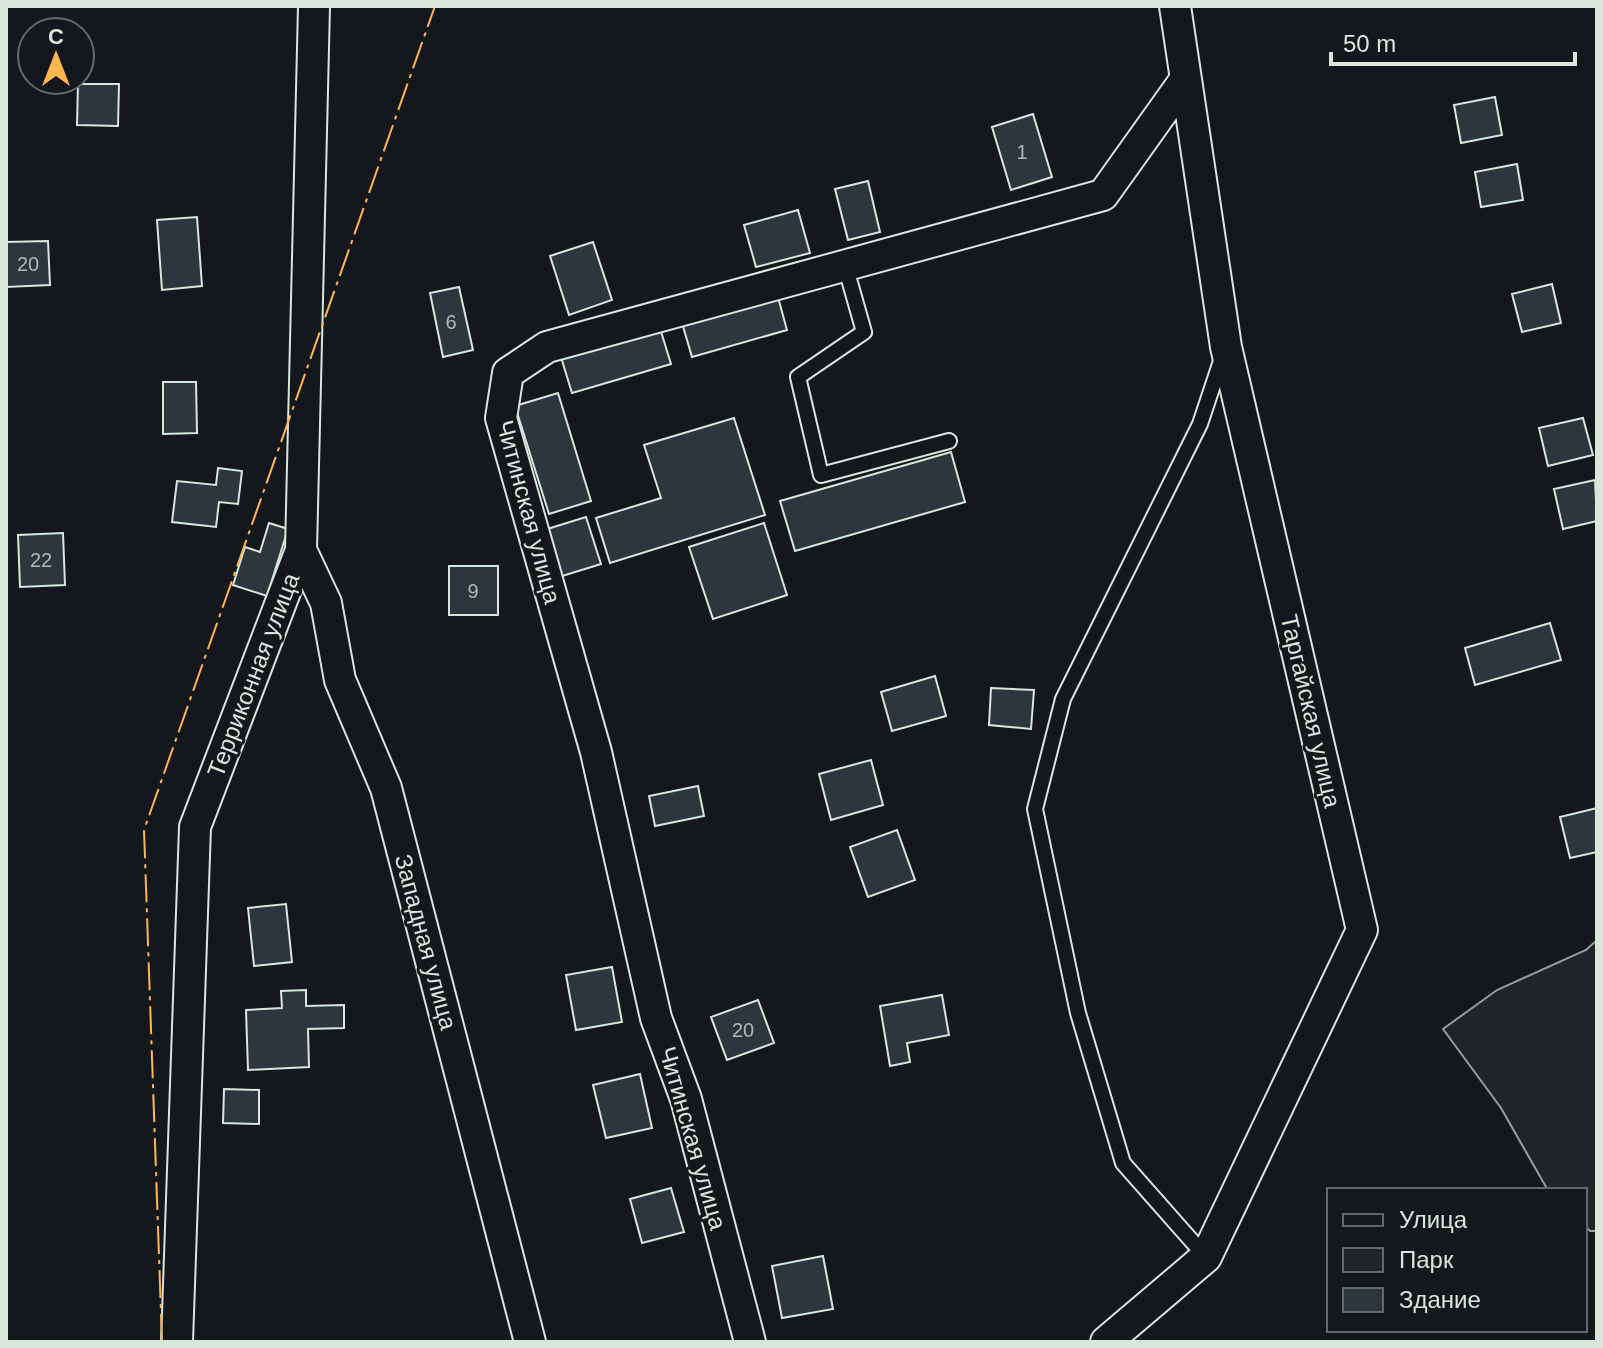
<svg xmlns="http://www.w3.org/2000/svg" width="1603" height="1348" font-family="Arial,sans-serif">
  <style>
    .green { fill: #202428; stroke: #939e99; stroke-width: 2 }
    .building { fill: #2c363c; stroke: #d8e6dc; stroke-width: 2 }
    .lines { fill: none; stroke-linecap: round; stroke-linejoin: round }
    .service-casing { stroke: #d8e6dc; stroke-width: 18 }
    .minor-casing { stroke: #d8e6dc; stroke-width: 34 }
    .service { stroke: #14181c; stroke-width: 14 }
    .minor { stroke: #14181c; stroke-width: 30 }
    .power { stroke: #ffb74d; stroke-width: 2; stroke-dasharray: 28 6 4 6; stroke-linecap: butt }
    .labels { text-anchor: middle; dominant-baseline: central; stroke-width: 6; stroke-linejoin: round; paint-order: stroke }
    .number-label { font-size: 20px; fill: #adbab4 }
    .street-label { font-size: 24px; fill: #d8e6dc; stroke: #14181c }
  </style>
  <rect width="100%" height="100%" fill="#14181c"/>
  <path class="green" d="M1597,940V1231H1590L1585,1226V1190H1549L1546,1187L1501,1108L1443,1029L1497,990L1586,950Z"/>
  <path class="building" d="M78,84H119L118,126L77,125Z
    M1495,97L1502,135L1461,143L1454,105Z
    M1033,114L1052,177L1011,190L992,127Z
    M1517,164L1523,200L1481,207L1475,172Z
    M868,181L880,232L848,240L835,189Z
    M798,210L810,253L756,267L744,225Z
    M197,217L202,286L162,290L157,220Z
    M48,241L50,285L6,287V242Z
    M593,242L612,300L569,315L550,256Z
    M1552,284L1561,323L1522,332L1512,294Z
    M459,287L473,350L443,357L430,293Z
    M776,290L787,330L692,357L680,316Z
    M659,325L671,364L572,393L560,354Z
    M163,382H196L197,433L163,434Z
    M558,393L591,501L549,514L515,406Z
    M734,418L765,515L610,563L596,518L661,498L644,445Z
    M1583,418L1593,455L1548,466L1539,428Z
    M951,452L965,502L795,551L780,501Z
    M218,468L242,471L238,504L219,502L216,527L172,522L177,481L216,485Z
    M1595,480L1597,521L1563,529L1554,489Z
    M586,517L601,564L559,577L544,530Z
    M269,523L288,529L267,596L233,585L245,547L260,552Z
    M764,523L787,595L713,619L689,547Z
    M63,533L65,585L20,587L18,535Z
    M449,566H498V615H449Z
    M1550,623L1561,660L1475,685L1465,648Z
    M935,676L946,716L892,731L881,692Z
    M991,688L1034,690L1031,729L989,725Z
    M871,760L883,805L831,820L819,774Z
    M698,786L704,816L655,826L649,796Z
    M1597,808V852L1570,858L1560,817Z
    M897,830L915,880L868,897L850,847Z
    M286,904L292,962L254,966L248,908Z
    M612,967L622,1022L576,1030L566,975Z
    M306,990V1006L344,1005V1028L308,1029L309,1067L248,1070L246,1010L282,1008L281,991Z
    M942,995L949,1035L907,1043L910,1062L890,1066L880,1006Z
    M758,1000L774,1043L727,1060L711,1017Z
    M640,1074L652,1128L606,1138L593,1085Z
    M224,1089L259,1090V1124L223,1123Z
    M671,1188L684,1232L642,1243L630,1199Z
    M823,1256L833,1309L782,1318L772,1266Z"/>
  <g class="lines">
    <defs>
      <path id="service" d="M845,265L864,332L798,377L821,475L949,441
        M1206,1257L1123,1163L1078,1013L1035,809L1063,699L1200,424L1223,355"/>
      <path id="minor" d="M301,550L326,603L340,680L386,788L530,1342
        M177,1342L195,827L301,550L314,6
        M750,1342L686,1099L656,1018L596,752L501,418L508,373L547,347L1103,195L1185,80
        M1106,1342L1206,1257L1362,930L1226,347L1175,6"/>
    </defs>
    <use href="#service" class="service-casing"/>
    <use href="#minor" class="minor-casing"/>
    <use href="#service" class="service"/>
    <use href="#minor" class="minor"/>
    <path class="power" d="M162,1342L144,830L435,6"/>
  </g>
  <g class="labels">
    <g class="number-label">
      <text x="1022" y="152">1</text>
      <text x="28" y="264">20</text>
      <text x="451" y="322">6</text>
      <text x="41" y="560">22</text>
      <text x="473" y="591">9</text>
      <text x="743" y="1030">20</text>
    </g>
    <g class="street-label">
      <text transform="translate(529 512) rotate(75)">Читинская улица</text>
      <text transform="translate(253 675) rotate(-69)">Терриконная улица</text>
      <text transform="translate(1311 711) rotate(77)">Таргайская улица</text>
      <text transform="translate(426 942) rotate(75)">Западная улица</text>
      <text transform="translate(693 1138) rotate(74)">Читинская улица</text>
    </g>
  </g>
  <rect width="1603" height="1348" fill="none" stroke="#d8e6dc" stroke-width="16"/>
  <rect x="1327" y="1188" width="260" height="144" fill="#14181c" stroke="#626a69" stroke-width="2"/>
  <rect x="1343" y="1214" width="40" height="12" fill="#14181c" stroke="#626a69" stroke-width="2"/>
  <text x="1399" y="1228" font-size="24" fill="#d8e6dc">Улица</text>
  <rect x="1343" y="1248" width="40" height="24" fill="#202428" stroke="#626a69" stroke-width="2"/>
  <text x="1399" y="1268" font-size="24" fill="#d8e6dc">Парк</text>
  <rect x="1343" y="1288" width="40" height="24" fill="#2c363c" stroke="#626a69" stroke-width="2"/>
  <text x="1399" y="1308" font-size="24" fill="#d8e6dc">Здание</text>
  <g transform="translate(56 56)"><circle r="38" fill="#14181c" stroke="#626a69" stroke-width="2"/>
  <path d="M0-6L14 30L0 20L-14 30Z" fill="#ffb74d"/>
  <text y="-12" font-size="22" font-weight="bold" text-anchor="middle" fill="#d8e6dc">С</text>
  </g>
  <path d="M1331 52v12h244v-12" fill="none" stroke="#d8e6dc" stroke-width="4"/>
  <text x="1343" y="52" font-size="24" fill="#d8e6dc" stroke="#14181c" stroke-width="6" paint-order="stroke">50 m</text>
</svg>
